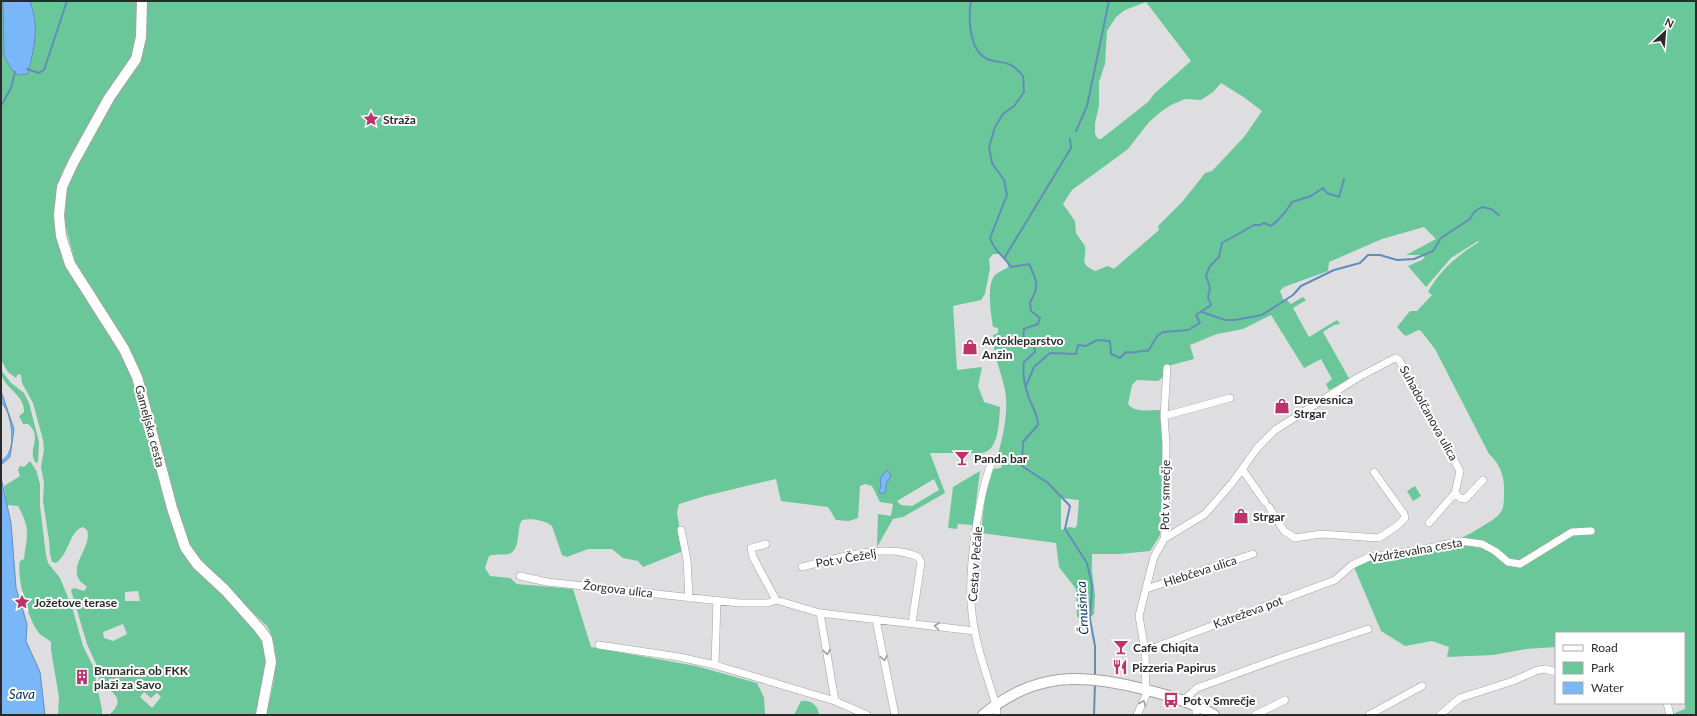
<svg xmlns="http://www.w3.org/2000/svg" width="1697" height="716" font-family="Lato,sans-serif">
  <style>
    .green { fill: #6ac799; fill-rule: evenodd }
    .water { fill: #7ab7f9; stroke: #628dbb }
    .lines { fill: none; stroke-linecap: round; stroke-linejoin: round }
    .stream { stroke: #628dbb; stroke-width: 2 }
    .street-casing { stroke: #a3a3a4; stroke-width: 8 }
    .secondary-casing { stroke: #a3a3a4; stroke-width: 12 }
    .street { stroke: #fff; stroke-width: 7 }
    .secondary { stroke: #fff; stroke-width: 10 }
    .oneway { stroke: #9f9fa0 }
    .labels { text-anchor: middle; dominant-baseline: central; stroke-width: 4; stroke-linejoin: round; paint-order: stroke }
    .poi-label { font-size: 12px; font-weight: bold; fill: #2a2a2b; stroke: #fff; text-anchor: start }
    .street-label { font-size: 12px; fill: #2a2a2b; stroke: #fff }
    .water-label { font-size: 13px; font-style: italic; fill: #04315a; stroke: #fff }
  </style>
  <rect width="100%" height="100%" fill="#dedee0"/>
  <path class="green" d="M1,1H3L4,56L18,75L28,74C34,46 40,30 30,1H138L137,33L134,53L94,114L62,172L57,186L55,226L103,321L132,373L176,535L262,636L266,662L257,715H109C126,700 115,693 100,684L96,664L87,644L71,590L74,588L84,591L87,587C85,585 82,583 80,581C68,565 93,546 87,530L83,527C69,531 70,553 56,563L52,562L50,554L49,540L43,501L44,483L41,467L44,450L43,440L33,403L22,383L21,375L18,374L16,378L8,372L1,360ZM138,591L140,601H125V592ZM123,624L127,634L113,641L104,638L103,632ZM144,692L151,698L157,693L161,697L152,708L140,697Z
    M145,1H1696V715H1675V713L1685,709L1684,633H1556V647L1526,649L1493,655L1447,657L1449,647L1432,641L1405,646L1381,631L1354,567L1362,562C1406,553 1448,550 1486,524C1493,520 1501,515 1503,507C1504,503 1504,497 1504,492C1505,477 1500,464 1489,454L1435,349L1421,331L1418,330L1406,336L1403,334L1397,327L1410,311H1417L1432,295L1428,292C1440,270 1458,255 1479,242L1478,241L1451,258L1426,287L1408,266L1422,260L1425,257L1420,255H1406L1436,239L1424,227L1382,239L1329,262L1328,271L1284,287L1280,291L1283,299L1287,300L1291,304L1303,297L1306,300L1293,308L1309,337L1337,320L1340,324L1334,325L1323,332L1350,380L1329,390L1326,384L1332,379L1321,359L1304,368L1271,315L1243,329L1217,334L1190,345L1194,359L1164,367L1163,377L1158,381L1137,380L1132,385L1128,404C1134,413 1150,410 1160,410L1163,443L1160,535L1150,551L1120,554H1092V571L1095,596L1094,614L1088,619H1079L1077,616L1076,589L1059,567L1056,543L981,533L985,496L993,469L1001,468L1002,464L998,462L997,458C1003,436 1009,412 1005,390C1001,371 993,355 993,335L998,333V328L993,327C991,314 986,285 995,275C999,271 1005,270 1008,267L1007,260L999,254H993L989,259L990,268L985,294L981,300L953,306L957,370L982,367L978,386L984,402L1000,407C999,422 999,451 982,453H930L945,493L903,517L893,519L877,547L878,514L891,516L893,504L880,502L872,486L865,484L860,486L858,518L849,521L836,520L828,507L781,501L776,479L705,496L679,504L677,513L683,551L643,567L638,561L623,558L612,549H588L567,557L562,555L552,526C545,520 531,518 522,520C516,529 521,547 511,553C506,556 496,553 489,556L485,568L490,576L510,578L517,584L573,589L591,647L696,666L757,683L764,697L765,714L775,715H266C273,688 283,652 267,626L202,564L188,543L177,511L143,383L77,268L66,228L64,217L66,190L72,174L117,94L140,64L145,35ZM1146,2L1191,61L1155,93L1148,102L1101,139H1098L1095,134V123L1099,106V82L1105,64L1107,31L1116,17L1125,10ZM1221,83L1245,98L1262,111L1244,137L1212,171L1205,173L1183,201L1158,226L1159,230L1114,269L1108,266L1095,271C1078,263 1087,259 1085,246L1076,233L1075,221L1063,204L1072,190L1128,149L1149,122L1162,111L1171,105L1185,99L1201,100L1213,92ZM934,479L939,490L912,506L901,505L897,501ZM1061,498L1079,500L1077,525L1075,528L1069,527L1061,530Z
    M1,370L11,383L24,393L29,403L39,442L38,462L36,463C26,450 44,437 28,424H23L19,416L24,412C25,393 1,388 1,370Z
    M30,461L36,470L40,484V506L46,555L48,563L60,578L72,607L83,646L93,666L102,710V715H58L59,697L51,650V642C48,639 44,637 41,635C29,624 16,577 20,561L24,559C27,534 31,530 18,506L7,505L4,486L20,476L18,470L20,466L24,467Z
    M980,471L973,525L958,524L957,529L948,528L953,487Z
    M1415,486L1421,496L1413,501L1407,491Z
    M801,701C811,700 818,705 819,715H794Z"/>
  <path class="water" d="M3,1H30C40,30 34,46 28,74L18,75L12,70L4,56Z
    M1,391L14,429L10,457L1,465V461C17,453 12,424 7,411C6,408 2,404 1,401C0,398 1,394 1,391Z
    M887,470L891,475L886,485V492L882,494L879,492L881,486L880,478Z
    M1,478L11,523L16,588L27,624L26,641L40,672L45,715H1Z"/>
  <g class="lines">
    <path class="stream" d="M971,1C968,18 969,50 987,59C995,62 1005,62 1011,65C1016,68 1020,72 1023,76L1024,92L1014,106L1003,114L995,127L989,147L992,163L1004,180L1007,195L990,238C995,253 1003,254 1011,267L1029,264C1037,281 1040,286 1030,302L1031,311L1040,318L1038,324L1024,329L1023,340L1034,345L1035,352L1024,362C1022,374 1025,387 1029,398C1033,408 1038,415 1038,425L1023,442L1022,466L1048,483L1070,506L1065,529L1087,563L1092,586L1090,619L1095,646V676
      M27,69L39,73L44,70L67,1
      M1,106L11,88L15,72
      M1076,131L1087,106L1109,1
      M1005,257L1071,148L1070,139
      M1202,312L1225,320H1235L1262,315L1293,295L1301,286L1334,270L1360,263L1368,255H1380L1397,260L1414,259L1433,251L1441,238L1470,219L1474,212L1482,207L1491,209L1499,215
      M1026,386L1034,367L1050,353L1076,354L1078,345L1086,346L1097,340L1110,341L1111,354L1120,358L1126,352C1134,354 1140,350 1148,351L1158,335L1163,332L1188,330L1200,323L1196,315L1211,305L1208,297L1210,288L1206,275L1210,266L1219,257L1222,243L1254,225H1260L1264,223L1271,226C1278,221 1288,209 1292,202L1311,196L1323,188L1327,193L1339,197L1344,179
      M1094,715L1095,683"/>
    <defs>
      <path id="street" d="M1164,416L1230,398
        M993,459C978,494 967,575 972,613C975,644 987,675 996,705L997,715
        M1242,469L1265,502
        M1455,493L1460,498L1465,499L1483,480
        M1269,507L1284,531L1295,538L1321,534L1379,538L1397,526L1405,518L1404,514L1374,472
        M681,530L687,560L689,598
        M1164,539L1205,514L1232,483L1258,447L1275,430L1357,378L1395,358L1399,360L1460,471L1455,493L1429,523
        M766,544L751,548L753,557L776,600
        M802,567C833,559 888,542 918,557L921,562L912,623
        M520,576L547,582L739,603H768L776,600L820,613L975,631
        M1146,589L1253,554
        M820,613L835,701
        M876,620L895,715
        M599,645L679,657L715,665L835,701L867,715
        M1145,651L1335,580L1352,565L1369,557L1421,550L1460,541L1482,544L1495,551L1508,562L1520,564L1572,532L1591,531
        M715,665L717,600
        M1184,700L1197,688L1280,658L1368,629
        M1667,703L1670,715
        M1196,705V715
        M1137,715L1146,695L1145,651L1139,616L1154,557L1164,539L1165,531L1166,444L1164,416L1167,368
        M1255,715L1285,700
        M1369,715L1422,686
        M1440,715L1460,698L1513,681L1538,670L1545,669L1556,672"/>
      <path id="secondary" d="M142,1L141,37L136,59L109,98L73,163L62,187L59,215L61,236L70,264L124,349L137,377L172,508L185,547L197,564L225,590L259,628L267,639L271,662L261,715
        M983,715C1034,672 1082,673 1143,689C1168,695 1192,702 1214,715"/>
    </defs>
    <use href="#street" class="street-casing"/>
    <use href="#secondary" class="secondary-casing"/>
    <use href="#street" class="street"/>
    <use href="#secondary" class="secondary"/>
  </g>
  <defs><path id="oneway-chevron" d="M-2-3.5L2.5 0L-2 3.5" fill="none" stroke-width="1.6" stroke-linecap="round" stroke-linejoin="round"/></defs>
  <g class="oneway">
    <use href="#oneway-chevron" transform="translate(937 626) rotate(-173)"/>
    <use href="#oneway-chevron" transform="translate(827 652) rotate(80)"/>
    <use href="#oneway-chevron" transform="translate(884 658) rotate(79)"/>
    <use href="#oneway-chevron" transform="translate(1143 703) rotate(-68)"/>
  </g>
  <defs>
    <symbol id="sight-bare" viewBox="-9 -9 18 18"><path d="M0-6L1.8-2.2L6-1.7L2.9 1.2L3.7 5.4L0 3.3L-3.7 5.4L-2.9 1.2L-6-1.7L-1.8-2.2Z" fill="#bd336b" stroke="#fff" stroke-width="2.5" paint-order="stroke"/></symbol>
    <symbol id="shop-bare" viewBox="-9 -9 18 18"><path d="M-5-2.5h2.3a2.7 3.5 0 0 1 5.4 0H5L5.5 6h-11ZM-1.5-2.5h3a1.5 2.3 0 0 0-3 0Z" fill="#bd336b" stroke="#fff" stroke-width="2.5" paint-order="stroke"/></symbol>
    <symbol id="bar-bare" viewBox="-9 -9 18 18"><path d="M-6-5H6L.8 .8V4.5H3.5V6h-7V4.5H-.8V.8Z" fill="#bd336b" stroke="#fff" stroke-width="2.5" paint-order="stroke"/></symbol>
    <symbol id="restaurant-bare" viewBox="-9 -9 18 18"><path d="M-5-6h1v4h1v-4h1v4h1v-4h1v5L-1.5 .5V6h-2V.5L-5-1ZM5-6V6H3V1.5H1.5Q1.5-4 5-6Z" fill="#bd336b" stroke="#fff" stroke-width="2.5" paint-order="stroke"/></symbol>
    <symbol id="building-bare" viewBox="-9 -9 18 18"><path d="M-4-6H4V6H1V3H-1V6H-4ZM-2.5-4.3h1.7v1.8h-1.7ZM.8-4.3h1.7v1.8H.8ZM-2.5-1h1.7V.8h-1.7ZM.8-1h1.7V.8H.8Z" fill="#bd336b" stroke="#fff" stroke-width="2.5" paint-order="stroke"/></symbol>
    <symbol id="bus-bare" viewBox="-9 -9 18 18"><path d="M-5-6H5V4H4V6H2V4H-2V6H-4V4H-5ZM-3.5-4V0h7V-4ZM-3.5 1.2v1.5H-2V1.2ZM2 1.2v1.5H3.5V1.2Z" fill="#bd336b" stroke="#fff" stroke-width="2.5" paint-order="stroke"/></symbol>
  </defs>
  <g fill-rule="evenodd">
    <use href="#sight-bare" x="360" y="108" width="22" height="22"/>
    <use href="#shop-bare" x="959" y="336" width="22" height="22"/>
    <use href="#shop-bare" x="1271" y="395" width="22" height="22"/>
    <use href="#bar-bare" x="951" y="447" width="22" height="22"/>
    <use href="#shop-bare" x="1230" y="505" width="22" height="22"/>
    <use href="#sight-bare" x="11" y="591" width="22" height="22"/>
    <use href="#bar-bare" x="1110" y="636" width="22" height="22"/>
    <use href="#restaurant-bare" x="1109" y="656" width="22" height="22"/>
    <use href="#building-bare" x="71" y="666" width="22" height="22"/>
    <use href="#bus-bare" x="1160" y="689" width="22" height="22"/>
  </g>
  <g class="labels">
    <g class="poi-label">
      <text x="383" y="119">Straža</text>
      <text x="982" y="340">Avtokleparstvo<tspan x="982" dy="14">Anžin</tspan></text>
      <text x="1294" y="399">Drevesnica<tspan x="1294" dy="14">Strgar</tspan></text>
      <text x="974" y="458">Panda bar</text>
      <text x="1253" y="516">Strgar</text>
      <text x="34" y="602">Jožetove terase</text>
      <text x="1133" y="647">Cafe Chiqita</text>
      <text x="1132" y="667">Pizzeria Papirus</text>
      <text x="94" y="670">Brunarica ob FKK<tspan x="94" dy="14">plaži za Savo</tspan></text>
      <text x="1183" y="700">Pot v Smrečje</text>
    </g>
    <g class="street-label">
      <text transform="translate(1429 413) rotate(61)">Suhadolčanova ulica</text>
      <text transform="translate(150 426) rotate(75)">Gameljska cesta</text>
      <text transform="translate(1165 495) rotate(-89)">Pot v smrečje</text>
      <text transform="translate(1416 550) rotate(-10)">Vzdrževalna cesta</text>
      <text transform="translate(846 558) rotate(-10)">Pot v Čeželj</text>
      <text transform="translate(975 564) rotate(-86)">Cesta v Pečale</text>
      <text transform="translate(1200 571) rotate(-18)">Hlebčeva ulica</text>
      <text transform="translate(618 589) rotate(7)">Žorgova ulica</text>
      <text transform="translate(1248 612) rotate(-20)">Katreževa pot</text>
    </g>
    <g class="water-label">
      <text transform="translate(1082 608) rotate(-93)">Črnušnica</text>
      <text x="22" y="694">Sava</text>
    </g>
  </g>
  <rect width="1697" height="716" fill="none" stroke="#2a2a2b" stroke-width="4"/>
  <rect x="1555" y="632" width="130" height="72" fill="#ffffff" stroke="#aaaaaa"/>
  <rect x="1563" y="645" width="20" height="6" fill="#ffffff" stroke="#aaaaaa"/>
  <text x="1591" y="652" font-size="12" fill="#2a2a2b">Road</text>
  <rect x="1563" y="662" width="20" height="12" fill="#6ac799" stroke="#aaaaaa"/>
  <text x="1591" y="672" font-size="12" fill="#2a2a2b">Park</text>
  <rect x="1563" y="682" width="20" height="12" fill="#7ab7f9" stroke="#aaaaaa"/>
  <text x="1591" y="692" font-size="12" fill="#2a2a2b">Water</text>
  <g transform="translate(1665 32) rotate(26)" stroke="#ffffff" stroke-width="3" paint-order="stroke">
  <path d="M0-3L7 15L0 10L-7 15Z" fill="#2a2a2b"/>
  <text y="-6" font-size="11" font-weight="bold" text-anchor="middle" fill="#2a2a2b">N</text>
  </g>
</svg>
